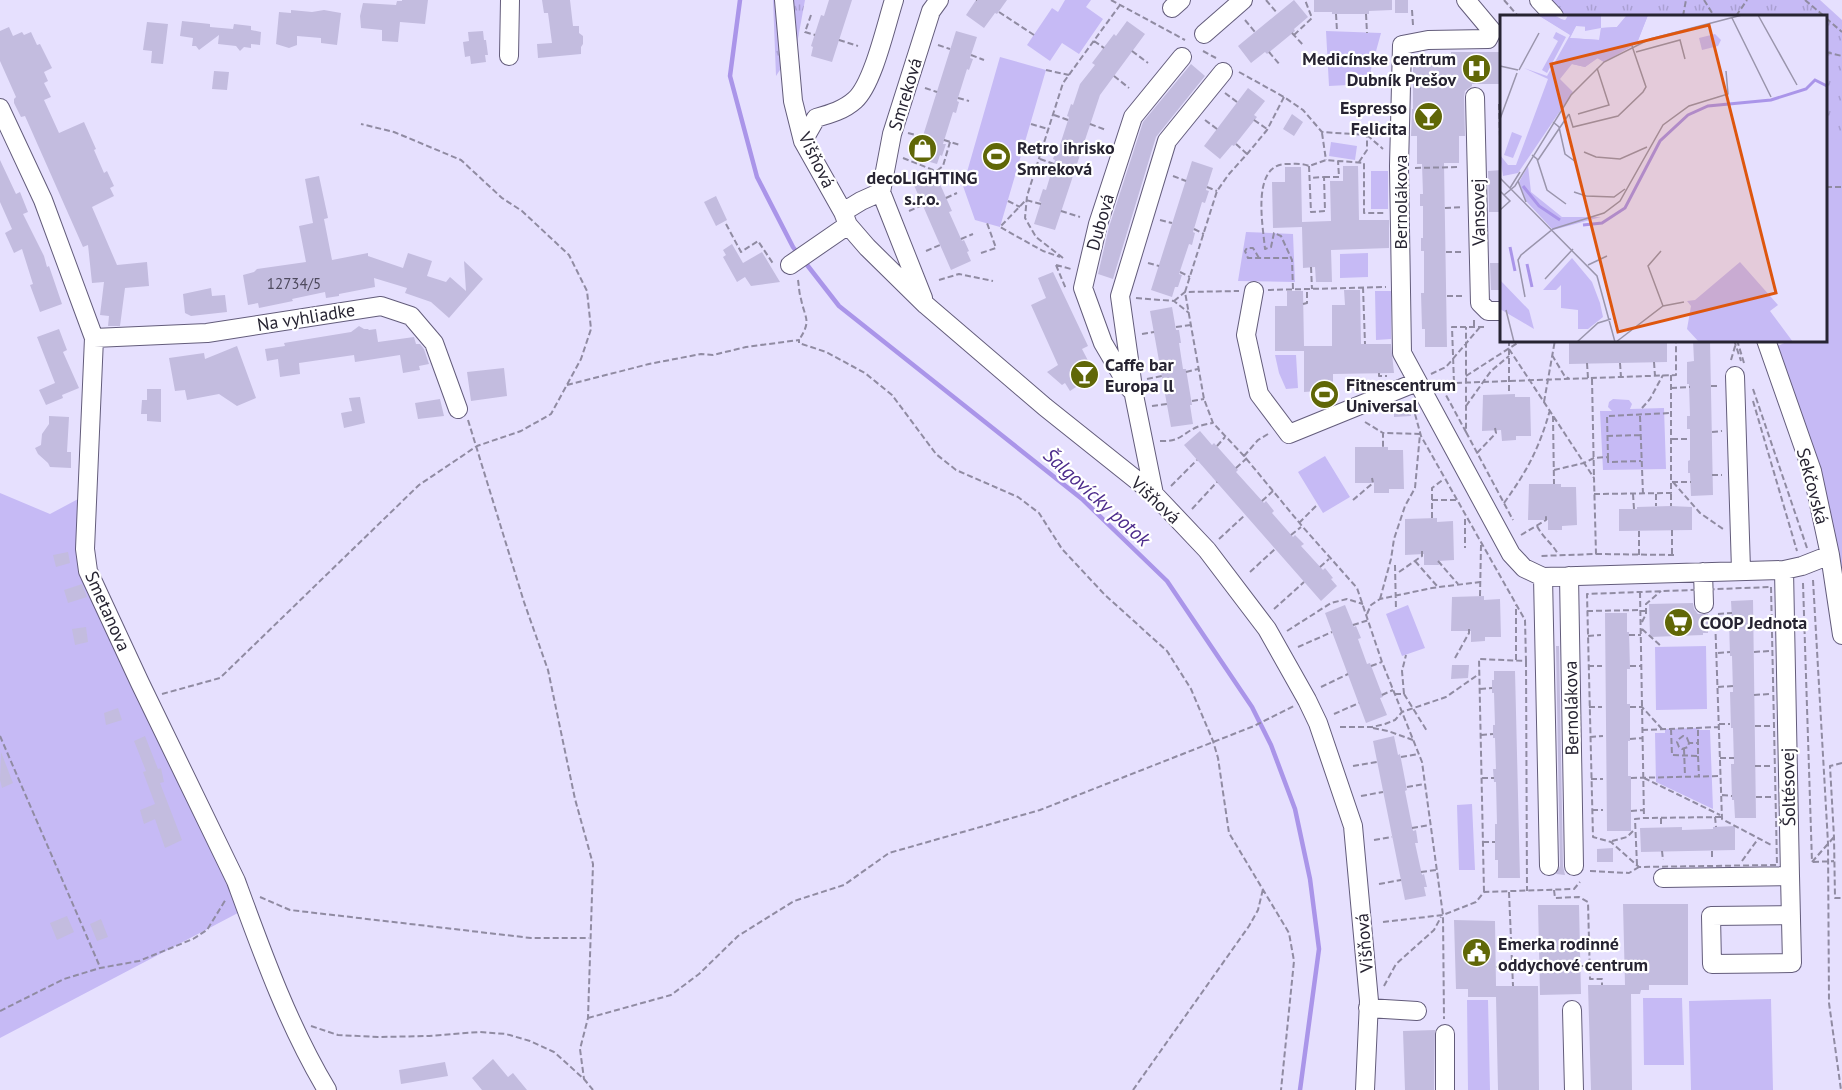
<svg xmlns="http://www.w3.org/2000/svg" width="1842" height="1090" font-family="'PT Sans',sans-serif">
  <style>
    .grass { fill: url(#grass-tufts) }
    .green { fill: #c6baf5 }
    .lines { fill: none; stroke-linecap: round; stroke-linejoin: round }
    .stream { stroke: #aa95e9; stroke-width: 4.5 }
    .building { fill: #c3bcdf }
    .minor-casing { stroke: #635c7b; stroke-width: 20 }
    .path { stroke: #908ba2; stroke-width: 2; stroke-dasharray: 6 3; stroke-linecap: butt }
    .minor { stroke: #fff; stroke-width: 18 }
    .labels { text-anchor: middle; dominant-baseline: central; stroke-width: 4.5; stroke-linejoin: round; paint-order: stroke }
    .number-label { font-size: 15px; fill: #4e4a5d }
    .poi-label { font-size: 18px; font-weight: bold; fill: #272432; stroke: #fff; text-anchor: start }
    .street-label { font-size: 18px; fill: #272432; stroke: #fff }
    .water-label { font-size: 20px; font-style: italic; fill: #4d2c8c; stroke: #fff }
    .inset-river { fill: none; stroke: #aa95e9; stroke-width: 3 }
    .inset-road { fill: none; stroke: #9a95ac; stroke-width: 1.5 }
    .view { fill: #de560e; fill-opacity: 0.15; stroke: #de560e; stroke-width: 3 }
    .inset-edge { fill: none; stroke: #272432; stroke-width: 3 }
  </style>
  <defs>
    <pattern id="grass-tufts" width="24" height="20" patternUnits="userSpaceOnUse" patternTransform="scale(1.5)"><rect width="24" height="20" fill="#c6baf5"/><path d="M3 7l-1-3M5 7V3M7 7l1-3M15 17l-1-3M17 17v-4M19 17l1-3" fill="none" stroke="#aaa0d2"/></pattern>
  </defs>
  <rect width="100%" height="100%" fill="#e6e0fe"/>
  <path class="grass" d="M773,0H805L797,44L776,76Z
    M1537,0H1820L1842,20V590L1773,351L1789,341L1826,340V16H1552Z"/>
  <path class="green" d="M1065,0H1091L1086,7L1103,19L1079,54L1062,43L1050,61L1027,45L1052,8L1058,12Z
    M1326,31L1381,33L1367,84L1329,86Z
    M1000,57L1046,70L1000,227L975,220L963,186Z
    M1826,138L1842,140V590L1770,349L1789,341L1826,340Z
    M1331,142L1357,146L1355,160L1329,156Z
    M1371,171H1388V209H1371Z
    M1246,232L1293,234L1295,282L1238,281Z
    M1368,253V277L1340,278V254Z
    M1375,291H1391V339L1376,340Z
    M1275,355H1296L1298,388L1286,389L1279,373Z
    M1613,399L1629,400L1632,404L1630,409L1664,408L1666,469L1603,470L1600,411H1612L1608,407L1609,402Z
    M1325,456L1350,497L1323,513L1298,472Z
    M0,493L50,514L80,498L82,551L255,904L0,1038Z
    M1408,605L1425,648L1402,656L1386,614Z
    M1706,646L1707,709L1656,710L1655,647Z
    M1700,728L1699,730H1710L1713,809L1656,782L1655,733H1665V729Z
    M1472,804L1475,870H1459L1457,805Z
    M1643,998H1682L1684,1065H1644Z
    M1771,999L1773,1090H1691L1689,1001Z
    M1467,1000H1488L1490,1090H1468Z"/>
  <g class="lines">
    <path class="stream" d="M740,0L730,76L757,177L793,247L799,255
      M804,261L839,306L1082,499L1167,581L1252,707L1271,745L1295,809L1310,879L1319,949L1300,1090"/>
  </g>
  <path class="building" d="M402,0H428L425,24L400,22L398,42L382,41V30L361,28L360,16L363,3L396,5L397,1H402Z
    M542,0H570L573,26H579V33L583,36V44L581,47V54L538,58L537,44L552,43L548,13H544Z
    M829,0H852L832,62L811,56L813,47L811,46L821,15L824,16Z
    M976,0H1007L997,14L995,13L984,28L966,15Z
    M1294,0L1308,17L1294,29L1295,31L1267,54L1265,52L1251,63L1238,46Z
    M1314,0H1392V10L1369,11V14H1332V12H1314Z
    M1395,0H1408V13H1395Z
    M291,10L312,12L324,10L341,13L337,45L321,43V38L297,36V45L289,48L276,44L279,12L291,13Z
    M182,21L210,24V27L233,29L234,24L251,26V30L261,32L260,45L251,44V48L244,47L240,51L236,46L218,44L219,35L199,50L196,46H192L193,38L180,36Z
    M1127,21L1145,34L1100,95L1055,230L1034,224L1041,202L1039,201L1043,189L1046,190L1055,160L1053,159L1057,147L1059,148L1069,117L1067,116L1071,104L1073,105L1080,84L1095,65L1092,63L1114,34L1116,36Z
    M147,22L168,24L163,64L151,63L152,51L143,50Z
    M9,27L13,36L22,32L24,35L31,32L37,45L40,44L52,68L44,72L48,81L44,83L51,97L44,100L59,133L84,122L96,149L94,150L104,173L107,171L114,186L110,188L114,196L92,207L117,265L147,262L149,286L125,288L120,326H108L109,316L100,315L104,282L92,283L88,245L83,247L25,116L21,117L14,103V99L16,97L0,61V31Z
    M483,31L484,40H486L488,55H485L486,62L471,64L470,56L465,57L463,42L469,41L468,32Z
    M956,31L977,37L970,58L973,59L969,70L967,69L957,101L959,102L956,113L953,112L943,144H946L942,156L940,155L937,164L916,158Z
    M1451,52H1502V84H1472V86L1465,91L1464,97L1465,136H1459V163H1444L1447,347H1425V329H1422L1421,293H1424V251H1421V238H1423V206H1420V194H1423L1422,164H1417V136H1411L1412,109H1413V61H1417V56L1451,55Z
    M1191,64L1205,76L1156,137L1113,279L1098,274L1109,227L1143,122Z
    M214,71L229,72L227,90L212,89Z
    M1248,88L1265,101L1254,115L1257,117L1234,146L1232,145L1220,159L1204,146Z
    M1292,114L1303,122L1294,136L1283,129Z
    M0,160L16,194L20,192L28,212L23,214L44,256L47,267L49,266L62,304L40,312L30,285L33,284L22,249L14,253L5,233L12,229L0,202Z
    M1192,161L1213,168L1206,190L1209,191L1205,203L1202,202L1193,232L1195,233L1192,245L1189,244L1179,274L1182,275L1178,287H1175L1172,297L1151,290Z
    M1343,166H1358L1359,220H1389V248L1331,250L1332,282H1316L1315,267L1303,268L1302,227L1273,228L1272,182H1285V167H1301L1302,222L1331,221L1330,181H1343Z
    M1502,170V212H1489L1488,171Z
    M935,173L952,211L949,212L962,241L964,240L969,251L967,252L971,261L951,270L913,183Z
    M319,176L328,218L324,219L332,260L368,253V256L403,268L408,253L432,261L427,276L446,282L450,277L466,291L464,261L483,279L449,318L431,302L405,293L407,288L374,278L375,287L339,294V296L326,298L325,292L292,299L293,301L259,308L258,303L248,305L243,275L254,272L257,269L306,262L299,226L313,223L305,179Z
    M716,196L727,220L716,226L704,202Z
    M732,244L743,263L762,252L780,282L751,286L745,277L737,282L723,257L726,255L723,250Z
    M1490,263H1502V290H1491Z
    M1053,272L1088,346L1082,349L1096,376L1090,387H1076L1070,391L1065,383L1062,385L1047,372L1058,365L1031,305L1046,298L1038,278Z
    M211,288L212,296L225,295L227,312L191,316L185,313L183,294Z
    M1344,290H1360L1361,344H1391L1394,373L1333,374V404L1318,406V391L1304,392V351H1275V306H1287V291H1303L1304,346H1332V305H1345Z
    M1172,307L1176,330H1179L1181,343H1179L1183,369H1186L1192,405H1190L1193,424L1171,427L1150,311Z
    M359,326L364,329H368L369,330L376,329L378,342L414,337L416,344H420L424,349L429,364L419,366L420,370L403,373L400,355L355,362L354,355L299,363L300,374L280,377L278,359L267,361L265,349L285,346L284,343L351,332Z
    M59,329L67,350L63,352L79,388L62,395L63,398L46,405L39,390L55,383L37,337Z
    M1693,340H1710L1713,495L1691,496L1690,473H1688V461L1690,460V429H1687V416H1690L1689,384H1687V362L1694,361Z
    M1667,341V362L1569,364V343Z
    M237,346L256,398L237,406L219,394L187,400L185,390L175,391L169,358L204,353L205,359Z
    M504,368L507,396L471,401L467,372Z
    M147,389H161V422L147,421V414H141L142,400H147Z
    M1515,394V397H1530L1531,436H1516V440L1502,441L1501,430L1482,431L1483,395Z
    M360,397L365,423L344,428L341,413L352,411L349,398Z
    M440,399L444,416L418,419L415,403Z
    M1394,403H1410L1411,416L1394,417Z
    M49,416L69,417L67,452H71V468L50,467L48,463L38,454L35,448L41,445L42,434L49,424Z
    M1200,431L1212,445L1214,443L1238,470L1236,472L1264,503L1266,501L1274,511L1272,513L1293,537L1295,535L1304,544L1301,546L1323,570L1325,568L1333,578L1331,579L1337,586L1321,601L1184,445Z
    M1355,447H1388V450H1403L1404,489H1389V493H1374V483H1355Z
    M1529,484H1561V487H1576L1577,525L1562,526V530H1548V520H1528Z
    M1671,506L1692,507V530L1619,531V509H1637V507Z
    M1437,518V522L1453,521L1454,560L1438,561L1439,565H1424V554L1405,555V519Z
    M68,552L70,563L56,567L53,555Z
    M82,584L87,597L68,603L64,590Z
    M1484,596V600L1500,599L1501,637H1485V641L1471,642V631H1451L1452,597Z
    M1753,600L1756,818H1735L1734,800H1732L1731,764H1734L1733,728H1731L1730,692H1733L1732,656H1730L1729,620H1732L1731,601Z
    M1693,603L1694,609L1698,614H1708V633H1703V635L1650,637L1649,604Z
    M1345,605L1354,627L1356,626L1361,638L1358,639L1367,664L1370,663L1383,697L1380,698L1387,715L1366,723L1325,613Z
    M1605,613H1627V632H1629L1630,669H1627V704H1630V741H1628V776H1631V831H1607Z
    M86,627L88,642L75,645L72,629Z
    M1556,646H1559L1563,866L1565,875L1556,874L1560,866Z
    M1452,665H1469L1468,678L1451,679Z
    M1494,671H1515L1520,878H1498V860H1495V824H1497L1496,782H1494L1493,769H1496L1495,738H1493V725H1495L1494,693H1492V680H1494Z
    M118,708L122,720L106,725L104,713Z
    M145,736L158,769L161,768L164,782L160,783L182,840L165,848L155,819L144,824L140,810L155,804L143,772L146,771L134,741Z
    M1394,736L1398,755L1400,754L1407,790L1405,791L1413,831L1416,830L1418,843H1415L1422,875L1424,874L1427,887H1424L1426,896L1405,900L1373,741Z
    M1,752L13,783L2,788L0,780Z
    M1735,826V850L1641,852L1640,828L1682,827V830L1713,829V827Z
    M1613,848V862H1597V849Z
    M1623,904H1688V985H1649V990H1641L1640,994H1631L1632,1090H1591L1588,985H1625Z
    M1538,905H1579L1581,994L1540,995Z
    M67,916L74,932L57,940L50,923Z
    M101,919L108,937L97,941L90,924Z
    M1454,920L1495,921L1496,986H1538L1539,1090H1498L1496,997H1468V989H1456Z
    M1435,1030L1434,1090H1405L1403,1031Z
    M493,1059L508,1077L513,1073L527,1090H482L472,1078Z
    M445,1062L448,1076L401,1084L399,1070Z"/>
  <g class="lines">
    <defs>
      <path id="minor" d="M784,0L793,101L803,141L843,212L848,225L867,247L926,305L1045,407L1154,494L1207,550L1267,629L1307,700L1318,723L1353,826L1369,1001L1365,1090
        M1466,0L1492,31L1488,39L1428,40L1402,45L1399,166L1402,353L1511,554L1524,568L1543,577L1784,570L1802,566L1830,555
        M1539,0L1554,16
        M1172,8L1181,0
        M1204,34L1243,0
        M509,56L510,0
        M1475,97L1480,303L1488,311H1502
        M0,108L43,200L94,338L85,549L88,571L140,683L236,881C262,952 288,1025 327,1090
        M803,141L816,118C830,114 844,110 855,100C873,84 886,25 894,0
        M843,212L861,201L881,192
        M790,265L848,225
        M1254,291L1246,335L1259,394L1289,434L1417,382
        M923,298L881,192L892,134L931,11L939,0
        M94,338L207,333L381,306L411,316L434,343L458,409
        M1766,340L1812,471L1830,555L1842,635
        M1735,376L1741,570
        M1130,389L1103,343L1083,288L1098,224L1133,117L1182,57
        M1154,494L1134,395L1120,296L1167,141L1223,72
        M1703,572L1704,604
        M1569,576L1574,866
        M1543,577L1549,866
        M1790,876L1792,963L1712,964L1711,916L1791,915
        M1663,878L1790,876L1784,570
        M1368,1008L1417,1011
        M1572,1010L1574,1090
        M1445,1034V1090"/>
    </defs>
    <use href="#minor" class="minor-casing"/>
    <path class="path" d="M976,0H977
      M1111,0L1185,40
      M1266,0L1277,13
      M1504,0L1518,16
      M1704,0L1714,16
      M1805,0L1824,16
      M1412,10L1413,25
      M999,12L1034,35
      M1336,14L1337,31
      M1366,14L1367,33
      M811,15L805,32L815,35
      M1683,16L1686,0
      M1736,16L1747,0
      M1826,18L1842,32
      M1245,20L1255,32
      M1292,33L1304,46
      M1294,35L1312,18L1305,0
      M839,40L858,46
      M1094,41L1104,48
      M938,45L950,49
      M1132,51L1148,63
      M1203,51L1216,58
      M1269,52L1280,65
      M1826,52L1842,56
      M971,55L984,60
      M1046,70L1069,75
      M1239,72L1284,97L1303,110L1322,132L1383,136
      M1370,72L1383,87
      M1114,76L1129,88
      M925,88L937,92
      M1225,93L1237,102
      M1284,97L1267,130L1248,153L1229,174L1217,191L1185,292L1204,399L1213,423L1244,456L1302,526L1357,588L1382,662L1422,762L1443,915L1444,1019
      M958,98L969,101
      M1499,104L1501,170
      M1054,115L1068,120
      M1205,120L1217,129
      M1254,120L1267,129
      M1031,124L1048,129
      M1090,124L1106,130
      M908,133L923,137
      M1322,133L1326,160
      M1367,135L1383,149
      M944,140L960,145
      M1236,144L1247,154
      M903,158L933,170H938L943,166L950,142
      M1040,159L1054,164
      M1359,162L1367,150V135
      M1309,166L1311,212L1325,211L1324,177L1309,178
      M1076,168L1093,173
      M1415,168L1460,167
      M1173,176L1186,181
      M1324,177H1339L1338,161
      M1207,187L1217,191
      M1826,187H1842
      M946,198L957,193
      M1008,201L1020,207
      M1041,204L1026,200L1000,227L1043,251L1060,257
      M1445,208L1463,207
      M909,211L923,205
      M1061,211L1080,217
      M1160,220L1172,223
      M726,224L741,252L758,241L774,265
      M1194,229L1204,234
      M961,239L973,234
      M926,251L940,245
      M1446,252H1464
      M981,253L996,248L987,223
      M1063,258L1036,237L1025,218L1027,196L1063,83L1120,5
      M1259,258L1253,248H1247L1245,251L1248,258H1290
      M1148,263L1159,266
      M1056,265L1071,269
      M1056,265L1066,289
      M1311,267L1312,289
      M1180,272L1190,277
      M798,280C799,286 799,293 801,299C805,319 812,320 799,340
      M939,280L959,274L993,281
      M1363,287L1365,344
      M1293,289L1292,260L1281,236L1274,233L1271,247L1265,249C1263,226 1251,165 1286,164C1294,164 1302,163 1309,166L1326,160L1364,163V213H1384
      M1268,290L1386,287
      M1447,296H1464
      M1136,298L1174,301L1189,313
      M1174,301L1185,292L1239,291
      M1303,304L1307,303V289
      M1474,320V327
      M1176,327L1191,325
      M1484,327H1452L1454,383L1676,375V340
      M1142,334L1154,332
      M1509,340V394
      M1587,340L1588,342
      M1618,340V342
      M1650,340V341
      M1734,340L1741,361
      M1737,340L1744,363
      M1509,349L1594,478L1596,554L1539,556
      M1552,355L1564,375L1569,379
      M1731,360L1736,343
      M1654,362L1655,376
      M1587,363L1588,378
      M1620,363L1621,377
      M1186,372L1198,369
      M1379,373V376H1387
      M1431,374L1446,367L1480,327
      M1466,376L1522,340
      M1147,379L1162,376
      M1592,379L1594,478
      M1454,383L1440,384L1466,432V327
      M567,385L649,364L701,354L713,355L746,347L799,340V343L826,352L865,373L892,395L936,454L956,470L1018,497L1039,513L1062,549L1105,595L1167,651L1191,689L1213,741L1218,758L1229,833L1289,933L1294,961L1281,1090
      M1711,386H1720
      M1671,388L1690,387
      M1753,389L1807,548
      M1192,401L1204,399
      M1753,401L1797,551
      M1544,402L1555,340
      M1152,406L1167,404
      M1466,406L1491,371L1509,356
      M1642,408L1650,399L1663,375
      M1415,414L1421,436L1525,620L1526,661L1479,659L1484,892
      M1553,416L1554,484
      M1640,416L1643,494
      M468,420L524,602L548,670L575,799L593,864L588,1018L580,1049L584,1079
      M1365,422L1383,433
      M1466,432L1513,520
      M1712,432L1722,431
      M1607,436L1640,435
      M1672,439H1690
      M1160,441C1181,442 1181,434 1197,427C1202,425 1208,424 1212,423
      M1217,446L1225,437
      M1477,453L1496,433L1495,428
      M1244,456L1258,440L1268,434
      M1608,457V462L1641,461
      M1236,468L1247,458
      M1554,470L1584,463L1594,458L1608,457L1607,416L1671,413
      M1712,475H1722
      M1672,482H1691
      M1673,482L1700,513L1723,529
      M1171,486L1197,460
      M1594,494L1671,493V375
      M1633,494L1634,509
      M1656,494V506
      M1671,494V506
      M1353,500L1373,483L1372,478
      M1432,500H1456
      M1262,501L1273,491
      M1504,503C1527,471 1539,449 1550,410
      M1192,509L1217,482
      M1432,518V488L1444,479
      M1465,519V548
      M1299,523L1318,504
      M1537,526C1543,538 1552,543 1558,554
      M1639,531V555
      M1291,535L1301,527
      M1521,535L1546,520V515
      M1219,539L1245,515
      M1596,554L1676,555
      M1672,554V530
      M1415,561L1437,586
      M1438,561L1458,584
      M1395,565L1396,610
      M1320,567L1329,559
      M1250,572L1275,549
      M1399,572L1422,556V549
      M1813,580L1828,843L1829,1003L1841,1090
      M1803,583L1812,862
      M1771,587L1777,865L1639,867L1611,842L1593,837L1587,594Z
      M1640,592L1644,818L1722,817
      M1480,596L1481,545
      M1380,599L1391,559L1394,539L1405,506L1415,488L1420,434L1383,433V447
      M1274,609L1304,582
      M1587,611L1640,610
      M1640,611H1649
      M1367,614L1371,605L1380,599L1432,588L1480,582
      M1718,614L1732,613
      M1715,616L1722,819L1773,846
      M1753,621H1768
      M1642,622L1646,614V604L1661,591
      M1353,625L1369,620
      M1642,629L1662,647
      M1287,631L1331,603L1347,599L1363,604
      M1629,635H1641
      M1588,636L1601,635
      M1298,647L1332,632
      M1754,652L1769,651
      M1718,653L1730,652
      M1455,658L1469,633V629
      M1516,660V605
      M1526,661L1527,891
      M1371,666L1382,662
      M1588,666H1602
      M1630,666H1641
      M1321,687L1348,674
      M1718,687L1733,686
      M1480,689L1492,688
      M162,694L220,678L419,485L477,446L521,431L551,414L581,359L591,329L587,291L569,255L522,211L502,198L461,160L394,132L361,124
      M1395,694H1404L1427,731
      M1404,694L1402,671L1406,655
      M1382,695L1393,690
      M1754,695L1769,694
      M1589,707H1602
      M1630,707H1642L1662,729
      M1334,714L1359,703
      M1719,724H1730
      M1755,726H1770
      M1340,727H1372L1385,724L1395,720L1402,712L1446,697L1479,674
      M1373,728L1388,731L1413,740
      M1671,729L1672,755L1698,756V728
      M1642,730L1719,727
      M1481,735L1493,734
      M0,736L100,967
      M1590,737L1603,736
      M1630,739L1642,738
      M1689,743L1687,738L1683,736L1679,739L1677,742L1679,747L1682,749L1688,747L1689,743H1698
      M1684,749L1685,776
      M1698,756L1699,777
      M1401,757L1419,754
      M1720,758H1734
      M1842,763L1830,766L1834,837L1835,898H1842
      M1353,766L1377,762
      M1755,766H1770
      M1482,778H1494
      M1631,778L1721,776
      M1644,778L1720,815
      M1591,779H1603
      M1407,787L1425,784
      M1722,795L1732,796
      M1361,796L1383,792
      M1756,797H1773
      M1592,810H1603
      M1631,811L1643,810
      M1715,817L1716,827
      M1661,818V827
      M1412,828L1430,825
      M1374,840L1392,837
      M1612,841L1627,837L1635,829
      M1483,842H1495
      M1662,851L1663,860
      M1712,851V860
      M1742,861L1758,839
      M1812,862L1834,837
      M1813,862L1834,861
      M1637,865L1635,819L1644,818
      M1590,871L1629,873L1639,867
      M1421,872L1436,870
      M1379,884L1401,880
      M1554,890L1555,898L1579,897L1588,902L1590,979H1602V985
      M1509,892L1513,986
      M260,897L290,910L531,938H589
      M1383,922L1443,915L1476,902L1484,892L1574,889L1580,882
      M1581,966H1590
      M1496,967L1512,966
      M1384,986L1396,964L1434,930L1441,917
      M0,1011L64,979L100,968L139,961L193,939L207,930L226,899
      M588,1018L671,995L699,974L738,936L794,901L844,885L889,853L1040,810L1254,726L1294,706
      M311,1026L338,1035L378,1037L429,1036L479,1032L506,1034L530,1041L554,1052L584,1079L593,1090
      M1133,1090L1249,926L1258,910L1263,889"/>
    <use href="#minor" class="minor"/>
  </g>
  <defs>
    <symbol id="hospital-disc" viewBox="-11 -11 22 22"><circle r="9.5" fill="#606707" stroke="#fff"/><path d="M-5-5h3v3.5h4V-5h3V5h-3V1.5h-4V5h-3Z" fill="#fff"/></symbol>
    <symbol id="bar-disc" viewBox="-11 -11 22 22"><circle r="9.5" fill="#606707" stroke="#fff"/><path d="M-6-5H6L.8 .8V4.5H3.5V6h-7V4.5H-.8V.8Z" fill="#fff"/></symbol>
    <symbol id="shop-disc" viewBox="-11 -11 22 22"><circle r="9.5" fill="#606707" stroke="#fff"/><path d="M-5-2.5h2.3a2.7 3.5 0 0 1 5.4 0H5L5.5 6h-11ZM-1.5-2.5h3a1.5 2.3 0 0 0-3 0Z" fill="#fff"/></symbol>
    <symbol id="stadium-disc" viewBox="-11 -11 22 22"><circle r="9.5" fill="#606707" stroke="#fff"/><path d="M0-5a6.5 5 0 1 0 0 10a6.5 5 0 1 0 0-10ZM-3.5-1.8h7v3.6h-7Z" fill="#fff"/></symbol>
    <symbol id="supermarket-disc" viewBox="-11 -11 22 22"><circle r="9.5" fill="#606707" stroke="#fff"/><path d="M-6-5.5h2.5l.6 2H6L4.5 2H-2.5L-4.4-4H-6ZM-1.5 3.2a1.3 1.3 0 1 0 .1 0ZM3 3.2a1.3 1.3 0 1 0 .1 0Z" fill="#fff"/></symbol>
    <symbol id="civic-disc" viewBox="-11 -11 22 22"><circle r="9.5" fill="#606707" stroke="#fff"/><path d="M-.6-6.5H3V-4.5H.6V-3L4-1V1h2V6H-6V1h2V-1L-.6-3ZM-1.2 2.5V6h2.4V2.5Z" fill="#fff"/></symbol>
  </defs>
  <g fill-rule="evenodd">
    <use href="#hospital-disc" x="1460" y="52" width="33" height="33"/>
    <use href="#bar-disc" x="1412" y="100" width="33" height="33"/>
    <use href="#shop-disc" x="906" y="132" width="33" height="33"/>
    <use href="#stadium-disc" x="980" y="140" width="33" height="33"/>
    <use href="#bar-disc" x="1068" y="358" width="33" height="33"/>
    <use href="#stadium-disc" x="1308" y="378" width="33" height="33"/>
    <use href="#supermarket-disc" x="1662" y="606" width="33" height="33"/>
    <use href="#civic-disc" x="1460" y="936" width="33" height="33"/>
  </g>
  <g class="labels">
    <g class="number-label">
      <text x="294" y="283">12734/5</text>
    </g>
    <g class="poi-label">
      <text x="1456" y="58" text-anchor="end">Medicínske centrum<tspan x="1456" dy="21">Dubník Prešov</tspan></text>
      <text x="1407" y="107" text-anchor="end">Espresso<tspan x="1407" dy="21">Felicita</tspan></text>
      <text x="1017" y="147">Retro ihrisko<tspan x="1017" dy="21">Smreková</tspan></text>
      <text x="922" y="177" text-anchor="middle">decoLIGHTING<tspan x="922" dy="21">s.r.o.</tspan></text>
      <text x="1105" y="364">Caffe bar<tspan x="1105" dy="21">Europa ll</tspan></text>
      <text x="1346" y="384">Fitnescentrum<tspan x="1346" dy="21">Universal</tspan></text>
      <text x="1700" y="622">COOP Jednota</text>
      <text x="1498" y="943">Emerka rodinné<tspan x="1498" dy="21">oddychové centrum</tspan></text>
    </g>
    <g class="street-label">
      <text transform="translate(905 94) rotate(-73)">Smreková</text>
      <text transform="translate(817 160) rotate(64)">Višňová</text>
      <text transform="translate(1400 202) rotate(-90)">Bernolákova</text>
      <text transform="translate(1478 212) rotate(-91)">Vansovej</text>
      <text transform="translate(1100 222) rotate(-74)">Dubová</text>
      <text transform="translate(306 317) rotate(-9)">Na vyhliadke</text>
      <text transform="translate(1813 486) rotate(75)">Sekčovská</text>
      <text transform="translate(1156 500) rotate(43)">Višňová</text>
      <text transform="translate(108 611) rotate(66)">Smetanova</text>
      <text transform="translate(1571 708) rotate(-91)">Bernolákova</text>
      <text transform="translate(1788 787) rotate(-91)">Šoltésovej</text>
      <text transform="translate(1364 943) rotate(-95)">Višňová</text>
    </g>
    <g class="water-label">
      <text transform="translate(1097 497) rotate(42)">Šalgovícky potok</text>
    </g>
  </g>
  <g transform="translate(1500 15)">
    <rect width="327" height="327" fill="#e6e0fe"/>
    <path d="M38,0H54L65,6L68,0H100L101,13L117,12L127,0H148L137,28L104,47L97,43L85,52L72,49L60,64L73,77L18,158L3,161L0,140L8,150H16L48,64L24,53L47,61L70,20ZM76,11L101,13L100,25L70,23ZM28,151L31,177L62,202H101L53,215L26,186L19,167Z" fill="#c6baf5" fill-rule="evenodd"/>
    <path d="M38,0L65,5L73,0H101V13L117,12L127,0H148L137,28L104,47L98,43L85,52L72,49L69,23L99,25L101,13L85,16V11H76L71,20ZM56,17L66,22L47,58L42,55L58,26L53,23ZM215,19L221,25L218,31L202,35L199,23ZM12,117L22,121L13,143L4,140ZM72,243L92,267L100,288L103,302L88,314H78V295L61,293V270L56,275H43ZM240,247L278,290L270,296L293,327H199L187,314L191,291L187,286L195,285ZM0,265L29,295L34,314L0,294Z" fill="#c6baf5"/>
    <path class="inset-river" d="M23,171L39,191L60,205M83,210L102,208L125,193L160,126L188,100L208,91L271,85L306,74L315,65L327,71M10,232L15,256M27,249L32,272"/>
    <path class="inset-road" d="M258,0L297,70M232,3L271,82M136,37L180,25L185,44M0,51L18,55M19,55L39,18M69,99L73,112L118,101L143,77L146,72L132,31M78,99L109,90L97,53M0,104L17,58M53,107L59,112L65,139L76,147M84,137L96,142L120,144L147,132M32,140L37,144L47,175L66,189M38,145L69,99M0,163L97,261L115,327M18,166L26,187M10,173L20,157M0,176L10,186L0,195M74,177L86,181L114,182L125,174M4,180L15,171L71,80L104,47L150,24L242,0M161,236L148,251L163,291M88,250L107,241M45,264L73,234M25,282L18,245L21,240L53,214L104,198L120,186L163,110L189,91L228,79L226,56M6,295L14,327M77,327L98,308L111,304M116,327L163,291L184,287"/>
    <path class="view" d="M209,10L276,278L118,317L51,49Z"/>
    <rect width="327" height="327" class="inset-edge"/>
  </g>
</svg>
